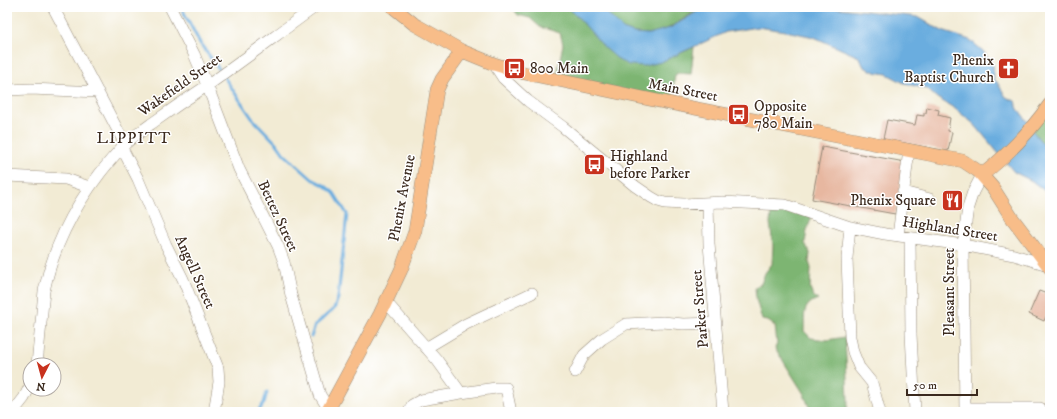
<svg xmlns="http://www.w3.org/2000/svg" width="1057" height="419" font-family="'IM FELL DW Pica',serif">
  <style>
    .forest { fill: #7db572; stroke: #5c7048 }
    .water { fill: #6aaddf; stroke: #526c7e }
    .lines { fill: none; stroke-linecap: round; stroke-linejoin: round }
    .stream { stroke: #6aaddf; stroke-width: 3 }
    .building { fill: #e7b7a0 }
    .minor-casing { stroke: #968a79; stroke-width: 12 }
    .major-casing { stroke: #968a79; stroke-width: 14 }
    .minor { stroke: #fff; stroke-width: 11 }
    .major { stroke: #f8bd89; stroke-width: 13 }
    .labels { text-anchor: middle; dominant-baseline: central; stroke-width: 3; stroke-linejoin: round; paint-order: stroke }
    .poi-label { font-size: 15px; fill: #3b2a1e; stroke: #fff; text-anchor: start }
    .street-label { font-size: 15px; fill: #3b2a1e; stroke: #fff }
    .neighbourhood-label { font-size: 16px; letter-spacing: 1px; fill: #3b2a1e; stroke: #fff }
  </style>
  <rect width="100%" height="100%" fill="#fff"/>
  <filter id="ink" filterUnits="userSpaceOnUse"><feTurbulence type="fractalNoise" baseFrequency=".025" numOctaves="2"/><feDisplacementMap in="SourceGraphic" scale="8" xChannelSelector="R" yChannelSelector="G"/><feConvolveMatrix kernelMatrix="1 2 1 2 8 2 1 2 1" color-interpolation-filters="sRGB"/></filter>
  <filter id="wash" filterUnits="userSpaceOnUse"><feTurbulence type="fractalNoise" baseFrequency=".012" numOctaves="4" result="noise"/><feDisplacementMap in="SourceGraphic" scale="16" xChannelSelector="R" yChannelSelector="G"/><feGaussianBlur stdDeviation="0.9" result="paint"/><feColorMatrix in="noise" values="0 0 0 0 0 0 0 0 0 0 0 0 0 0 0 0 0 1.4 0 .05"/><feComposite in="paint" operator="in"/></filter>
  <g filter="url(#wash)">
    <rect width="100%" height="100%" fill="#f2ebd4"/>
    <path class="forest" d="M512,7H567L578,17L661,62L694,47L691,74L678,73L675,75L671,104L556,80L563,44L560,33L540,27L530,18L518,15Z
      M599,7H699L701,8L667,29L651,34L634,33L618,28Z
      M1050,104V157L1032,130Z
      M772,205L812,216L807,230L805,243L810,253L809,262L811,268L810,289L813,296L818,299C801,305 805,316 804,331L811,338L827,340L845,337L848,401L847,412H811L804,394L775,348L777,344L775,326L768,321L762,320L756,299L755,287L761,284L765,273L772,264L773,245L770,223Z"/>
    <path class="water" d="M567,7H601L623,29L634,33L648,34L670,28L705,7H830L918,17L942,31L970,40L983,51L993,65L994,80L997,82L1006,97L1015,101L1018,109L1032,127V130L1050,153V195L1032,181L1014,172L974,124L954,108L937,98L927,89L904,83L887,74L875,72L864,67L859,57L814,37L786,31L757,27L726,32L661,62L644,66L629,65L620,61L604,47L578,17Z"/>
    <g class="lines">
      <path class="stream" d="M181,7L200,43L221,72
        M224,77L252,118L277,144L284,154L312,179L324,185L334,193L347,214L338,298L334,309L315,325L311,337
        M258,412L264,403L267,392"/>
    </g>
    <g id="blocks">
      <path class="building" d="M927,107L939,110L938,115L950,118L948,131L952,132L948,151L883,139L887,120L915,125L917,115L924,116V113H926Z
        M822,147L905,162L895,214L812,199Z
        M1039,291L1050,295V307L1044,321L1029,314Z"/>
    </g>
  </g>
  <g filter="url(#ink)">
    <use href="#blocks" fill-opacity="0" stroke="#968a79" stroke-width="1"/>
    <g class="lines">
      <defs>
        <path id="minor" d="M53,7L125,144
          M170,7L194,54L207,85L239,169L278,246L284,262L291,295L320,395L328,408
          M494,64L503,78L528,101L563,127L635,186L651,197L658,201L665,203L684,204L722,202L785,205L850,227L885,234L963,245L1014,255L1048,265
          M7,90L31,89L98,92
          M122,148L138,179L166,245L183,279L218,368L219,382L214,412
          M7,176L66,179L89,187
          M903,192L930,199
          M708,203L709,244L723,412
          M850,227L847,258L850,337L853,352L859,367L872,383L880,412
          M898,236L909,150
          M910,238L911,334L915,412
          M386,302L437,360L461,393L496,388H506L511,412
          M426,348L466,324L532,293
          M37,365L44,291C56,234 85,187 124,145C132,137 142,131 151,124C169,111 188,98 208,85C244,60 279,33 315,7
          M575,372L584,355L602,339L626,324L663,322L683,324L716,323
          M965,408H1040
          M13,412L24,398L30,386
          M409,412L412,405L421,400L461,393
          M965,412L963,245L968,207L973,192L982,175"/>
        <path id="major" d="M393,7L414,24L462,51L494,64L524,73L653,100L963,161L978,171L993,188L1012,218L1050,268
          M982,175C1008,155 1031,130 1050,104
          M327,412L380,314L401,270L415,231L437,90L442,79L462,51"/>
      </defs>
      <use href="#minor" class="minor-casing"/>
      <use href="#major" class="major-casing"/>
      <use href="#minor" class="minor"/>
      <use href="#major" class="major"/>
    </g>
  </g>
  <defs>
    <symbol id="bus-square" viewBox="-11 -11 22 22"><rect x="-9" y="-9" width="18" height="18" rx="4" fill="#c8321e" stroke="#fff"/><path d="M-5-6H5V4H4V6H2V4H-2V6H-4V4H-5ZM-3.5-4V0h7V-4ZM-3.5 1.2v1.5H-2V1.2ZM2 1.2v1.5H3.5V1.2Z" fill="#fff"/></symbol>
    <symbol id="church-square" viewBox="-11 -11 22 22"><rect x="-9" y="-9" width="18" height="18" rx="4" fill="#c8321e" stroke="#fff"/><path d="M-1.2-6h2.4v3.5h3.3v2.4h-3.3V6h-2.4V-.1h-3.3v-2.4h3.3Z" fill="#fff"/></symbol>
    <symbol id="restaurant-square" viewBox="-11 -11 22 22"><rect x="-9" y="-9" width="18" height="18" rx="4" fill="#c8321e" stroke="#fff"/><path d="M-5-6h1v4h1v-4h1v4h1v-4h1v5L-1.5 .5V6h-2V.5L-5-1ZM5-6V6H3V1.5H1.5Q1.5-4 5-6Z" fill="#fff"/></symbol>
  </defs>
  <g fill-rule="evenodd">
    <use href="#bus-square" x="502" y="56" width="25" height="25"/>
    <use href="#church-square" x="996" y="56" width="25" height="25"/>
    <use href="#bus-square" x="726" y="102" width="25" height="25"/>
    <use href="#bus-square" x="582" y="152" width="25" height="25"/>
    <use href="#restaurant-square" x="940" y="188" width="25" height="25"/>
  </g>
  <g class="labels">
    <g class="poi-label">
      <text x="994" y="60" text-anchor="end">Phenix<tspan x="994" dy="17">Baptist Church</tspan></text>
      <text x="530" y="68">800 Main</text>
      <text x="754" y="106">Opposite<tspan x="754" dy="17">780 Main</tspan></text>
      <text x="610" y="156">Highland<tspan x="610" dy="17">before Parker</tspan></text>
      <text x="936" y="200" text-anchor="end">Phenix Square</text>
    </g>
    <g class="street-label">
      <text transform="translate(180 85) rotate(-35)">Wakefield Street</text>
      <text transform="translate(683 90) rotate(11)">Main Street</text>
      <text transform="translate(402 198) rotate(-79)">Phenix Avenue</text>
      <text transform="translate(278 216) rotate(65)">Bettez Street</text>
      <text transform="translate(950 229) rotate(9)">Highland Street</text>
      <text transform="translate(195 272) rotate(66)">Angell Street</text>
      <text transform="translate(949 292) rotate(-90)">Pleasant Street</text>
      <text transform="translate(700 309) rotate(-95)">Parker Street</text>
    </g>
    <g class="neighbourhood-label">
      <text x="134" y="138">LIPPITT</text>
    </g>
  </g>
  <rect width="1057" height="419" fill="none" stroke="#fff" stroke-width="24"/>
  <g transform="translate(42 377) rotate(186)"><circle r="19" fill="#ffffff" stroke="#b1aaa5"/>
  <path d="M0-3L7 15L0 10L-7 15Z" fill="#c8321e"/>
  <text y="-6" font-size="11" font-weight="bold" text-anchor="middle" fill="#3b2a1e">N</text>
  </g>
  <path d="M907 389v6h70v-6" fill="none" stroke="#3b2a1e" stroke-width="2"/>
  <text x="913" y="389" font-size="12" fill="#3b2a1e" stroke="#ffffff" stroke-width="3" paint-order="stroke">50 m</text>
</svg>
